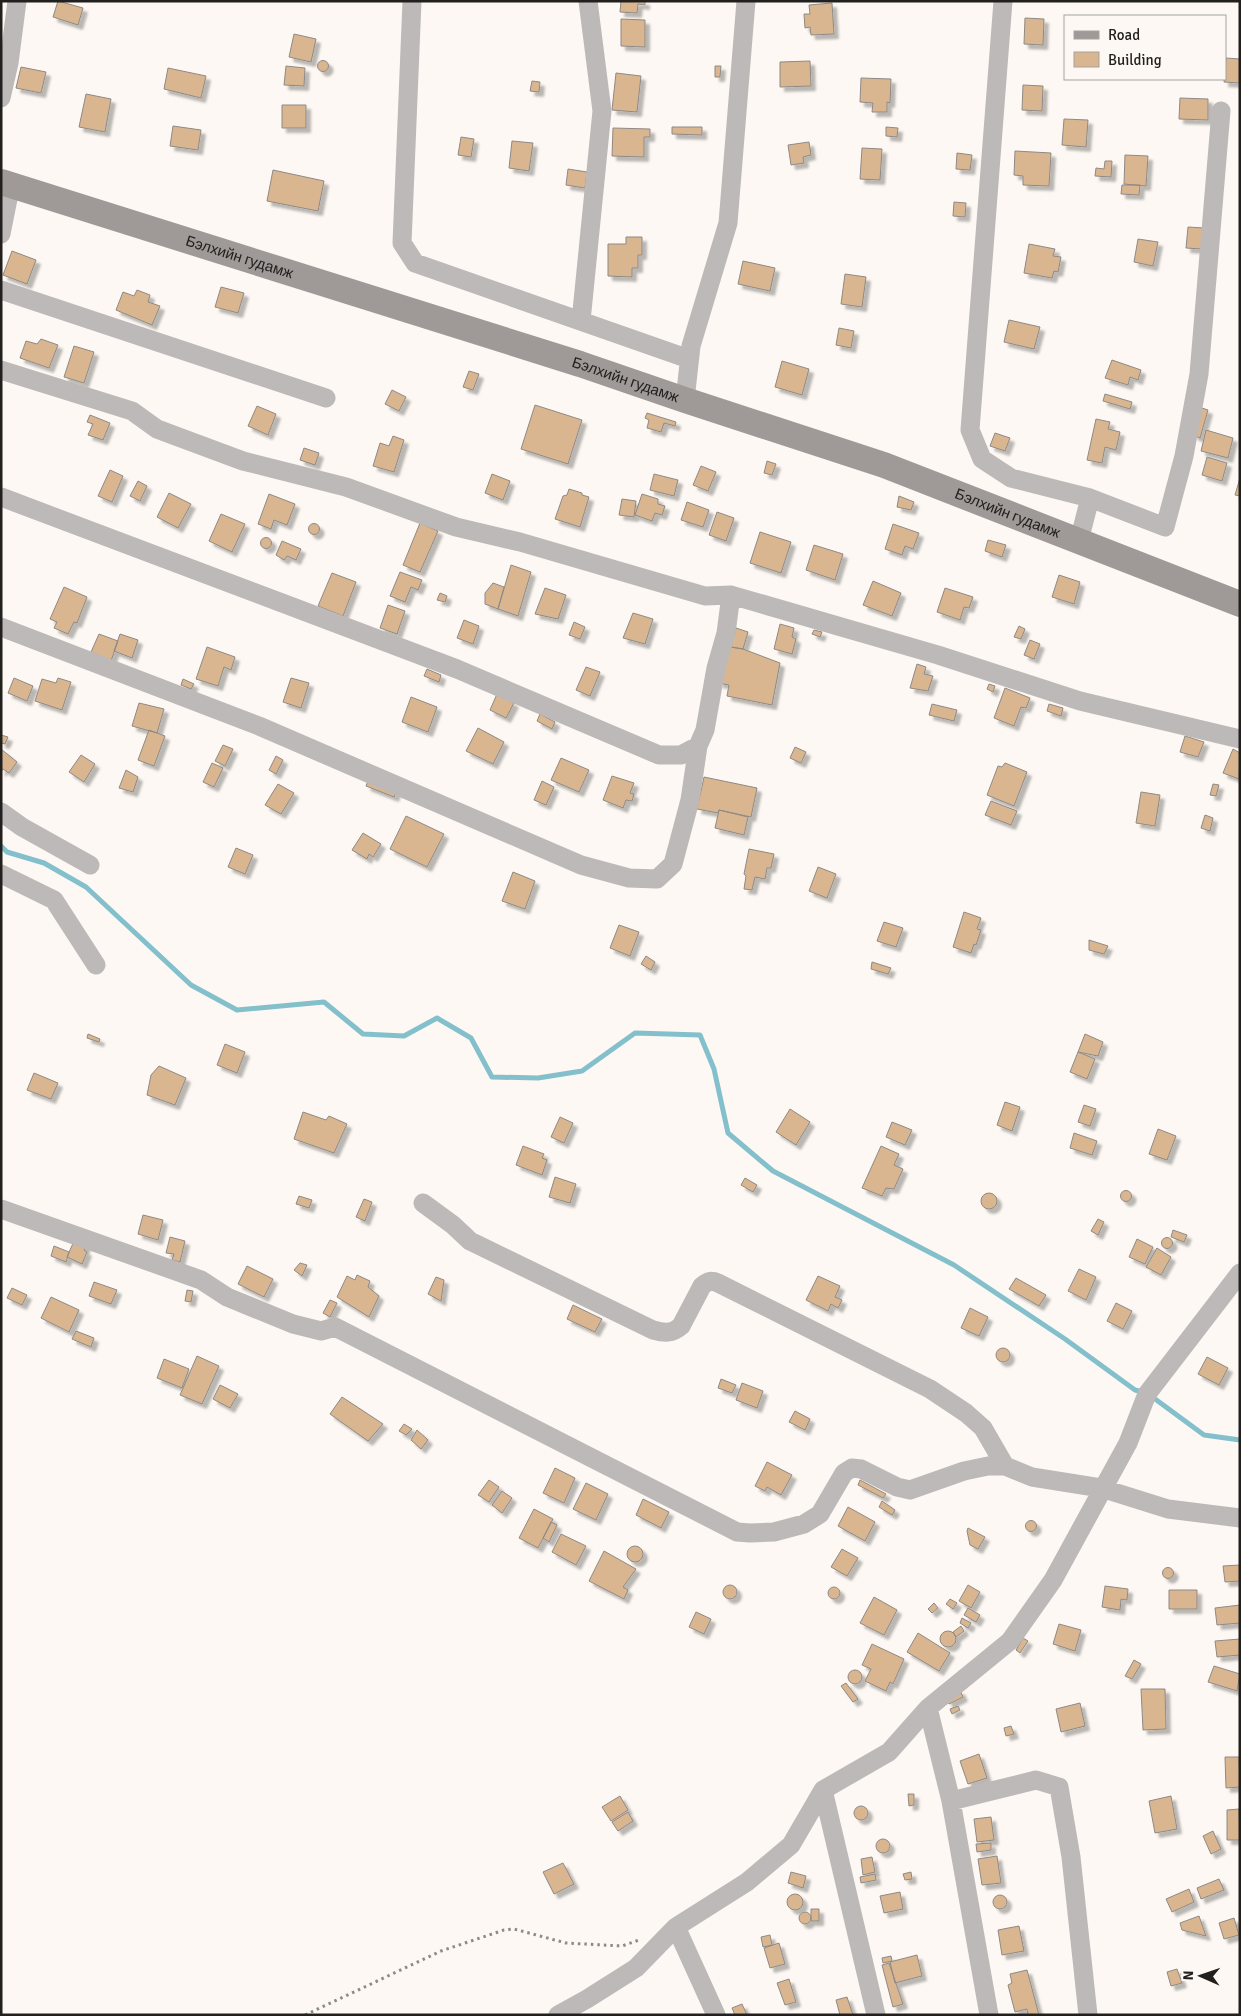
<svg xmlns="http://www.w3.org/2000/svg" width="1241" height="2016" font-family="Signika,sans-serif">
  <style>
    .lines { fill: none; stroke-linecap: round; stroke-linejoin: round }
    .stream { stroke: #83c0cc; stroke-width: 5 }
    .building { fill: #d9b690; stroke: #8e8985; filter: url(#shadow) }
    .path { stroke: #8d8986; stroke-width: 3; stroke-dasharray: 2.5 4; stroke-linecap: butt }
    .street { stroke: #bcb9b8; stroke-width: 19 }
    .secondary { stroke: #9f9a98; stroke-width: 26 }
    .labels { text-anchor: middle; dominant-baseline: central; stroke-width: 5; stroke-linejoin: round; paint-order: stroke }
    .street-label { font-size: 15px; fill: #22201e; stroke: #fdf8f3 }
  </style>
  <defs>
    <filter id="shadow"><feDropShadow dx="4.5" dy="4.5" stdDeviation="1" flood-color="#0004"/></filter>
  </defs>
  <rect width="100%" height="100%" fill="#fdf8f3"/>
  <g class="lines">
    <path class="stream" d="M1,846L7,852L44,863L86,887L191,985L237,1010L324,1002L363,1034L404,1036L437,1018L471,1038L492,1077L538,1078L582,1071L635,1033L700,1035L714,1069L728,1133L773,1171L954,1265L1065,1339L1135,1390L1143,1392
      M1151,1396L1204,1435L1240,1440"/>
  </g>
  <path class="building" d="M58,1L83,8L78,25L53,17Z
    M621,1H645V5L638,4L637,13L620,12Z
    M832,3L834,34L811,35L810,27L805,28L804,14H810L809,5Z
    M1025,18L1044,19L1043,45L1024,44Z
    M621,19L645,20V47L621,46Z
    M294,34L316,39L311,62L289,57Z
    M1226,58L1240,59V83L1224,82Z
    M317.5 66a5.5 5.5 0 1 1 11 0a5.5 5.5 0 1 1-11 0Z
    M810,61L811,86L780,87V62Z
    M286,66L305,68L304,86L284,85Z
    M715,66H721L720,77H715Z
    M21,67L46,72L41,93L16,88Z
    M168,68L206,76L201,98L164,89Z
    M616,73L641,76L637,112L612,110Z
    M861,78L891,79L890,103L887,102V112H872L873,103L860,102Z
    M532,81L540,82L539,92L530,91Z
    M1023,85L1043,86L1042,111L1022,110Z
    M86,94L111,99L105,132L79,127Z
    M1180,98L1208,99V120L1179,119Z
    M282,105H306V128H282Z
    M1064,119L1088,120L1086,147L1062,145Z
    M173,126L201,130L198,150L170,146Z
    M672,127H702V135L672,134Z
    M886,127L898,128L897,137L886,136Z
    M613,128L650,129V137H644V157L612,156Z
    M461,137L474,139L471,157L458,155Z
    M512,141L533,143L529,171L509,168Z
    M809,142L811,155L803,157L804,163L791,165L788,145Z
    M862,148L882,149L880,180L860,179Z
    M1015,151L1051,153L1049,186L1023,185V176L1014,175Z
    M957,153L972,155L970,170L956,169Z
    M1125,155L1148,156L1146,186L1124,184Z
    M1105,161H1112L1111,177L1095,176L1096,168L1104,169Z
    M568,169L587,172L585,188L566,185Z
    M273,170L324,181L318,211L267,201Z
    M1122,185H1140L1139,195L1121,194Z
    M954,202L966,203L965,217L953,216Z
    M1188,227L1204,228L1202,249L1186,248Z
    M626,237H642V255H638V268H632V277L608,276V244H626Z
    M1138,239L1158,242L1153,266L1134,262Z
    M1029,244L1055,249L1053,256L1061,257L1058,272L1054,271L1052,278L1024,273Z
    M12,251L36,260L27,284L3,275Z
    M743,261L775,268L770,291L738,284Z
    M845,274L866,277L862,307L841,304Z
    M221,287L244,293L238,313L215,307Z
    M137,290L150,295L148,302L160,306L152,325L116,310L123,292L134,296Z
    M1009,320L1040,327L1034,349L1004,342Z
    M839,328L854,331L851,348L836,345Z
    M41,339L58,345L49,368L20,358L26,341L37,344Z
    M74,346L94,352L84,383L64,377Z
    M1112,360L1141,370L1138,380L1130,377L1128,385L1105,378Z
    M782,361L809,369L802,395L775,387Z
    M469,371L479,374L473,390L463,387Z
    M392,390L406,397L399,411L385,404Z
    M1105,394L1132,402L1130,409L1103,401Z
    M535,405L582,420L568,464L521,449Z
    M257,406L276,414L268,435L248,426Z
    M1202,408L1208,410L1200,438L1193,435Z
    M647,413L676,422L675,426L664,423L661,432L647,428L649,420L645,418Z
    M90,415L110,423L103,440L88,435L93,424L87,422Z
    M1096,419L1110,422L1108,429L1120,432L1116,450L1105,447L1102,463L1087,460Z
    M1206,430L1233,438L1228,458L1201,451Z
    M995,433L1010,438L1005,451L990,446Z
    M393,436L404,440L394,472L373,466L380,443L389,446Z
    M304,448L319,453L315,465L300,460Z
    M1207,457L1227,463L1222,481L1202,475Z
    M767,461L776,464L772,475L764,473Z
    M701,466L716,472L708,491L693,485Z
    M110,470L123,476L112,502L98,496Z
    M492,474L510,481L503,500L485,493Z
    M654,474L678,480L674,496L650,490Z
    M1240,478V496L1235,495Z
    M138,481L147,486L140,501L130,496Z
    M569,489L582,493V495L589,497L580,527L555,519L563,496L567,495Z
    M169,493L191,504L178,528L157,517Z
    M269,494L295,504L287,525L274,520L271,529L258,524Z
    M642,494L658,499V504L665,506L662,515L655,513L652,521L635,515Z
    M899,496L914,502L911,510L897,507Z
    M622,499L636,501L634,517L619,515Z
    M687,502L709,510L703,527L681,520Z
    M717,512L734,518L726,541L709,535Z
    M221,514L245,524L232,552L209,541Z
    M420,523L438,531L420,572L403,565Z
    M308.5 529a5.5 5.5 0 1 1 11 0a5.5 5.5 0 1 1-11 0Z
    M893,524L919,533L913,549L905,546L902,555L885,549Z
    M760,532L791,542L781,573L750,563Z
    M260.5 543a5.5 5.5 0 1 1 11 0a5.5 5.5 0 1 1-11 0Z
    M988,540L1006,545L1002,557L985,551Z
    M282,541L301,549L296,560L287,556L284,560L276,555Z
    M814,545L843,554L835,580L806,570Z
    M511,565L531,572L518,616L498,609Z
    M400,572L422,580L418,590L411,587L405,602L390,596Z
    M332,573L356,582L343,616L318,606Z
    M1059,575L1080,582L1074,604L1052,597Z
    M873,581L901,593L892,616L863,605Z
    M493,583L504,587L498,609L485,604V593Z
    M64,587L87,597L77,623L74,622L68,634L54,628L57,622L50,619Z
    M545,588L566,595L558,619L535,614Z
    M945,588L973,597L969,608L964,607L960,620L937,612Z
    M440,593L447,596L445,602L437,600Z
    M388,605L405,611L397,634L380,628Z
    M633,613L653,619L645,644L623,638Z
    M464,620L479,626L473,644L457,638Z
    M574,622L585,627L580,639L569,635Z
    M780,624L794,628L792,637L796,639L792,654L774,649Z
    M1019,626L1025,629L1021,639L1014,637Z
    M736,628L748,632L743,649L731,647Z
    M814,630L822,632L820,637L812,634Z
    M99,634L118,641L111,661L91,652Z
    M120,634L138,640L132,658L114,651Z
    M1030,640L1040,644L1034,659L1024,655Z
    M207,647L235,657L231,670L224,667L218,686L196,679Z
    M731,647L743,649L780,663L772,705L727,696L729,685L718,683Z
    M917,664L926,667L924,674L933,676L928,691L910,688Z
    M586,667L600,672L590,696L576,690Z
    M427,669L441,675L439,682L424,676Z
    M14,678L33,686L27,701L8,693Z
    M58,678L71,682L62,710L35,701L42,679L56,683Z
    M291,678L309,683L301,708L283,702Z
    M183,679L194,684L191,689L181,685Z
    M989,684L995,686L993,692L987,689Z
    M1005,688L1030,698L1026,708L1021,707L1014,726L994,718Z
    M497,694L514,703L506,718L490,710Z
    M411,697L437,707L428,732L402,722Z
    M139,703L164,709L157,733L132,726Z
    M932,704L957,710L954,721L929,715Z
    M1049,704L1063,708L1061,716L1047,711Z
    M540,714L555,722L552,729L537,721Z
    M478,728L504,742L493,764L466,751Z
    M149,730L165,736L154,766L138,760Z
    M1,735L8,737L5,744L1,743Z
    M1185,736L1204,742L1198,757L1180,752Z
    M223,745L233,749L225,766L215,761Z
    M795,747L806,752L801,763L790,758Z
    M1,749L17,762L9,773L3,769L1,772Z
    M1233,749L1240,753L1239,779L1223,773Z
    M81,755L95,764L84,782L69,772Z
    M276,756L283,760L276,774L269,770Z
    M561,758L589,770L579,792L551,780Z
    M212,763L223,768L214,787L203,782Z
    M1005,763L1027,772L1014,806L987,795L998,766L1002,767Z
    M126,770L138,777L133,792L119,788Z
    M612,776L634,783L630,793L634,794L632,801L626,800L623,808L603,800Z
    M704,777L757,788L751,817L719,810L718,813L697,809Z
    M368,781L396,792L394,797L366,786Z
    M542,781L554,787L546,805L534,800Z
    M278,784L294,793L281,814L265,805Z
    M1213,784L1219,785L1216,796L1210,795Z
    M1141,792L1160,795L1155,826L1136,823Z
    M991,801L1017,811L1011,825L985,815Z
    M719,810L748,817L744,835L715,828Z
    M1205,815L1213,818L1210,831L1201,828Z
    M406,816L444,834L427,867L390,849Z
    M363,833L381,844L373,857L369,854L367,859L352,850Z
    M236,848L253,855L245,874L228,867Z
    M749,849L774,854L771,868H767L765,879L755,877L752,890L744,889L746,876L744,874Z
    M818,867L836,874L827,898L809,891Z
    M513,872L535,881L525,909L502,901Z
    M964,912L981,918L977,929L981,930L976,945L974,944L971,953L953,947Z
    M884,922L903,928L896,947L877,941Z
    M619,925L639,932L630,956L610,948Z
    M1089,940L1108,946L1104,954L1089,950Z
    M646,956L655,962L651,970L641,964Z
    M872,962L891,968L888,974L871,969Z
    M88,1034L100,1039L99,1042L87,1038Z
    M1085,1034L1103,1042L1098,1056L1078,1052Z
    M225,1044L245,1052L237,1073L217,1065Z
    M1078,1052L1095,1059L1087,1079L1070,1072Z
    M159,1066L186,1078L175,1105L147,1095L151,1075Z
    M34,1073L58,1083L51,1099L27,1090Z
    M1005,1102L1020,1107L1012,1131L997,1125Z
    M1084,1105L1096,1109L1090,1126L1078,1122Z
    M790,1109L810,1122L796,1145L776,1132Z
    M303,1112L326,1120L329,1116L347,1124L334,1153L294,1139Z
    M560,1117L573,1123L564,1143L551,1137Z
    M892,1122L912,1130L905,1145L886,1137Z
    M1158,1129L1176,1136L1167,1160L1149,1154Z
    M1074,1133L1097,1141L1092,1155L1070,1148Z
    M523,1146L544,1154L542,1158L547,1160L542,1175L516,1165Z
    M881,1146L899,1154L894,1165L903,1169L894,1189L886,1188L882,1196L862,1188Z
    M555,1177L576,1184L570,1203L549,1197Z
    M745,1178L757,1185L753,1192L741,1185Z
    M1120.5 1196a5.5 5.5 0 1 1 11 0a5.5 5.5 0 1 1-11 0Z
    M981 1201a8 8 0 1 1 16 0a8 8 0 1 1-16 0Z
    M299,1196L312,1200L309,1208L296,1204Z
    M364,1199L372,1202L365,1221L356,1217Z
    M143,1215L163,1220L158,1240L138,1234Z
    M1098,1219L1104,1222L1098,1235L1091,1231Z
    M1173,1230L1187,1235L1184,1242L1171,1237Z
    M170,1237L185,1241L180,1262L172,1260L174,1254L166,1253Z
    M1161.5 1243a5.5 5.5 0 1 1 11 0a5.5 5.5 0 1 1-11 0Z
    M1137,1239L1153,1247L1145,1264L1129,1257Z
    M74,1241L86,1245L84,1250L87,1252L82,1264L67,1257Z
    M54,1246L69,1252L66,1262L51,1256Z
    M1157,1248L1171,1257L1161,1275L1146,1267Z
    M300,1263L307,1265L302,1276L294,1270Z
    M247,1266L273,1279L264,1297L238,1284Z
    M1079,1269L1096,1277L1086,1300L1068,1291Z
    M357,1275L370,1281L368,1287L379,1296L369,1317L337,1297L347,1276L355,1280Z
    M818,1276L840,1286L835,1297L842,1300L838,1308L831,1304L828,1311L806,1300Z
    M436,1277L444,1280L441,1301L428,1294Z
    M1016,1278L1046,1295L1039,1306L1009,1289Z
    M94,1282L117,1290L111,1304L89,1296Z
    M12,1288L27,1295L22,1305L7,1298Z
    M187,1290L193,1291L191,1302L185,1301Z
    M51,1297L79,1310L69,1332L41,1318Z
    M330,1300L337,1303L330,1317L323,1313Z
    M1116,1303L1132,1311L1123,1329L1107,1321Z
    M573,1305L602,1319L595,1332L567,1319Z
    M970,1308L988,1317L979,1336L961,1328Z
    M76,1331L94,1338L91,1347L72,1339Z
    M996 1355a7 7 0 1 1 14 0a7 7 0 1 1-14 0Z
    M197,1356L219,1366L202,1404L180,1395Z
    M1207,1357L1228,1368L1219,1385L1198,1374Z
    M164,1359L189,1369L182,1388L157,1378Z
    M721,1379L736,1385L732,1393L718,1388Z
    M742,1383L763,1391L757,1408L736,1400Z
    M220,1385L238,1394L230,1408L213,1399Z
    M342,1397L383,1424L368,1441L330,1414Z
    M795,1411L810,1419L805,1430L789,1422Z
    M404,1424L412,1429L406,1435L399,1431Z
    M417,1430L428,1440L421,1449L411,1440Z
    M767,1462L792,1475L781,1495L767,1487L765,1491L755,1486Z
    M555,1468L575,1478L564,1503L543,1493Z
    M489,1480L499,1487L489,1502L478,1495Z
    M860,1480L886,1494L883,1498L858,1485Z
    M586,1483L608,1494L596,1520L573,1509Z
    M502,1491L512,1498L502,1513L492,1505Z
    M643,1499L669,1512L661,1528L636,1515Z
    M882,1501L895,1510L892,1515L879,1507Z
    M848,1507L875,1522L865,1541L838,1526Z
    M534,1509L553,1519L538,1548L519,1538Z
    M1025.5 1526a5.5 5.5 0 1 1 11 0a5.5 5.5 0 1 1-11 0Z
    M551,1522L557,1525L549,1542L543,1538Z
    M968,1528L985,1537L978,1549L970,1545L967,1531Z
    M561,1534L586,1546L576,1565L552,1552Z
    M627 1554a8 8 0 1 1 16 0a8 8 0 1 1-16 0Z
    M842,1549L858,1558L847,1576L831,1567Z
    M604,1551L636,1569L623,1587L628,1590L624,1599L589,1581Z
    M1240,1565V1581L1225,1582L1223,1566Z
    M1162.5 1573a5.5 5.5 0 1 1 11 0a5.5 5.5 0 1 1-11 0Z
    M723 1592a7 7 0 1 1 14 0a7 7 0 1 1-14 0Z
    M968,1585L980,1592L971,1608L959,1601Z
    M1105,1586L1128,1589L1127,1600L1121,1599L1120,1610L1102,1607Z
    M828 1593a6 6 0 1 1 12 0a6 6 0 1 1-12 0Z
    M1169,1590H1197V1609H1169Z
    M874,1597L897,1610L884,1635L860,1623Z
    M950,1599L957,1603L953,1609L946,1604Z
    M934,1603L938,1608L932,1613L928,1609Z
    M1240,1605V1623L1217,1625L1215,1608Z
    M968,1608L980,1615L976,1622L964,1615Z
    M696,1612L711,1619L704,1634L689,1627Z
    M962,1618L971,1623L968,1628L960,1623Z
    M1059,1624L1081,1630L1075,1651L1053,1644Z
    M961,1626L964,1631L956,1637L953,1632Z
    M940 1639a8 8 0 1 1 16 0a8 8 0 1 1-16 0Z
    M918,1633L950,1653L939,1671L907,1652Z
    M1023,1638L1028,1641L1020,1653L1016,1650Z
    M1240,1639V1655L1217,1657L1215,1641Z
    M872,1644L904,1659L893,1684L890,1682L886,1691L865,1681L871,1669L862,1665Z
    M1134,1660L1141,1664L1132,1679L1125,1676Z
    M1214,1666L1240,1674L1237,1691L1208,1682Z
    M848 1677a7 7 0 1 1 14 0a7 7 0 1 1-14 0Z
    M846,1683L858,1699L853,1702L841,1686Z
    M1141,1689H1165L1166,1729L1143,1730Z
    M960,1690L963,1697L949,1704L946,1697Z
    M1080,1703L1085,1726L1061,1732L1056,1709Z
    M958,1706L960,1710L952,1714L950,1709Z
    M1011,1726L1014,1734L1006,1736L1004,1728Z
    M979,1754L987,1778L968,1784L960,1761Z
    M1225,1757H1239L1240,1787L1226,1788Z
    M908,1794H914V1805L909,1806Z
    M620,1796L628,1810L611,1821L602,1807Z
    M1171,1796L1177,1829L1155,1833L1149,1801Z
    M854 1813a7 7 0 1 1 14 0a7 7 0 1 1-14 0Z
    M1239,1809L1240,1840H1227V1810Z
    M628,1812L633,1821L618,1831L612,1822Z
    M991,1817L994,1840L977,1842L974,1819Z
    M1213,1831L1221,1849L1211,1854L1203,1836Z
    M876 1846a7 7 0 1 1 14 0a7 7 0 1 1-14 0Z
    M991,1843V1850L977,1852L976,1844Z
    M997,1856L1001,1883L982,1885L978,1859Z
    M872,1857L875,1872L863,1875L861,1859Z
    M563,1863L574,1884L554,1894L543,1872Z
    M791,1872L806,1876L803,1888L788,1883Z
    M911,1872L912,1879L905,1880L903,1874Z
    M875,1874L876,1880L861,1883L860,1877Z
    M1219,1879L1224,1890L1201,1899L1197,1888Z
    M1189,1889L1194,1902L1172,1912L1166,1899Z
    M900,1892L903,1909L884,1913L880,1896Z
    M787 1902a8 8 0 1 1 16 0a8 8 0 1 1-16 0Z
    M993 1902a7 7 0 1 1 14 0a7 7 0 1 1-14 0Z
    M811,1909H819V1921H811Z
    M799 1918a6 6 0 1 1 12 0a6 6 0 1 1-12 0Z
    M1199,1916L1206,1936L1182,1930L1180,1923Z
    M1234,1918L1239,1935L1224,1939L1219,1923Z
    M1019,1926L1024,1951L1002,1955L998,1930Z
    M770,1935L772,1945L763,1947L761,1937Z
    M779,1943L785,1964L770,1968L764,1948Z
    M917,1955L922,1976L895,1983L890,1962Z
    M891,1956L892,1961L883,1963L882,1958Z
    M889,1963L903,2004L893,2007L882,1965Z
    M1177,1969L1182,1983L1171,1986L1167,1972Z
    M1027,1970L1039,2015H1028L1027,2009L1015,2012L1008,1985L1012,1983L1010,1974Z
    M789,1979L796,2002L785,2005L777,1983Z
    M847,1997L853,2015H840L836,2000Z
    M742,2004L747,2015H735L732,2008Z"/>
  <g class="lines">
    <path class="path" d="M305,2015L441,1951L504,1930L514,1929L566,1943L622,1946L639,1940"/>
    <path class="street" d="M412,1L402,243L415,263L689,359
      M1003,1L970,430L982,459L1011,478L1090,498
      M1,98L9,63L17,1
      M1,234L11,184
      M1,290L326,398
      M581,321L602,111L588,1
      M1,370L132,411L157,429L243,461L346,487L456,527L520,542L705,596L731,595L938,655L1080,701L1240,739
      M685,400L691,346L728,223L746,1
      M1,497L457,669L659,755H681L698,746L705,730L716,668L726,633L731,595
      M1079,541L1090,498L1165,527L1184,456L1199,374L1221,111
      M1,627L259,726L581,865L629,878L657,879L673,864L690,800L698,746
      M1,812L22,827L90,865
      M1,874L54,900L96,965
      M423,1203L453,1225L470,1241L653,1330C664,1333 672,1334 681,1326L702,1286C708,1281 711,1280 718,1283L930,1389L966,1413L983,1428L1005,1466
      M1,1209L201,1280L227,1297L293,1324L321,1331L335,1327L737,1532L750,1533L774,1532L804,1524L820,1514L844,1473L852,1468L861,1469L897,1487L910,1490L964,1471L988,1466H1005L1032,1477L1101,1488L1168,1509L1240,1518
      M928,1708L951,1801L989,2015
      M823,1790L876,2015
      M951,1801L1036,1780L1059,1787L1071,1857L1088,2015
      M676,1927L716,2015
      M558,2015L587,1999L636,1968L676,1927L747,1882L791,1845L823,1790L889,1752L928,1708L1010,1641L1053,1580L1128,1443L1147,1394L1240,1273"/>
    <path class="secondary" id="s1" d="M1,182L580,364L685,400L884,465L1240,604"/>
  </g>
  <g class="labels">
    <g class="street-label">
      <text stroke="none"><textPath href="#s1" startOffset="250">Бэлхийн гудамж</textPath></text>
      <text stroke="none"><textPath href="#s1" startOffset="655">Бэлхийн гудамж</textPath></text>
      <text stroke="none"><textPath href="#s1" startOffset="1060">Бэлхийн гудамж</textPath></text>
    </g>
  </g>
  <rect width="1241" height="2016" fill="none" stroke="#22201e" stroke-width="5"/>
  <rect x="1064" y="15" width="162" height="65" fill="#fdf8f3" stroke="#a5a29e"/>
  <rect x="1074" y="31" width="25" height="8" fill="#9f9a98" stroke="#a5a29e"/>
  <text x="1108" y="40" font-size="15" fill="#22201e">Road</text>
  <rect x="1074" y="52" width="25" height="15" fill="#d9b690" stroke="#a5a29e"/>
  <text x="1108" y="65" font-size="15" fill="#22201e">Building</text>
  <g transform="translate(1201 1976) rotate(272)" stroke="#fdf8f3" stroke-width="4" paint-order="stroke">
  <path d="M0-4L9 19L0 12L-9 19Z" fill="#22201e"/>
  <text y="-8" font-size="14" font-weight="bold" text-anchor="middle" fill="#22201e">N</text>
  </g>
</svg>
